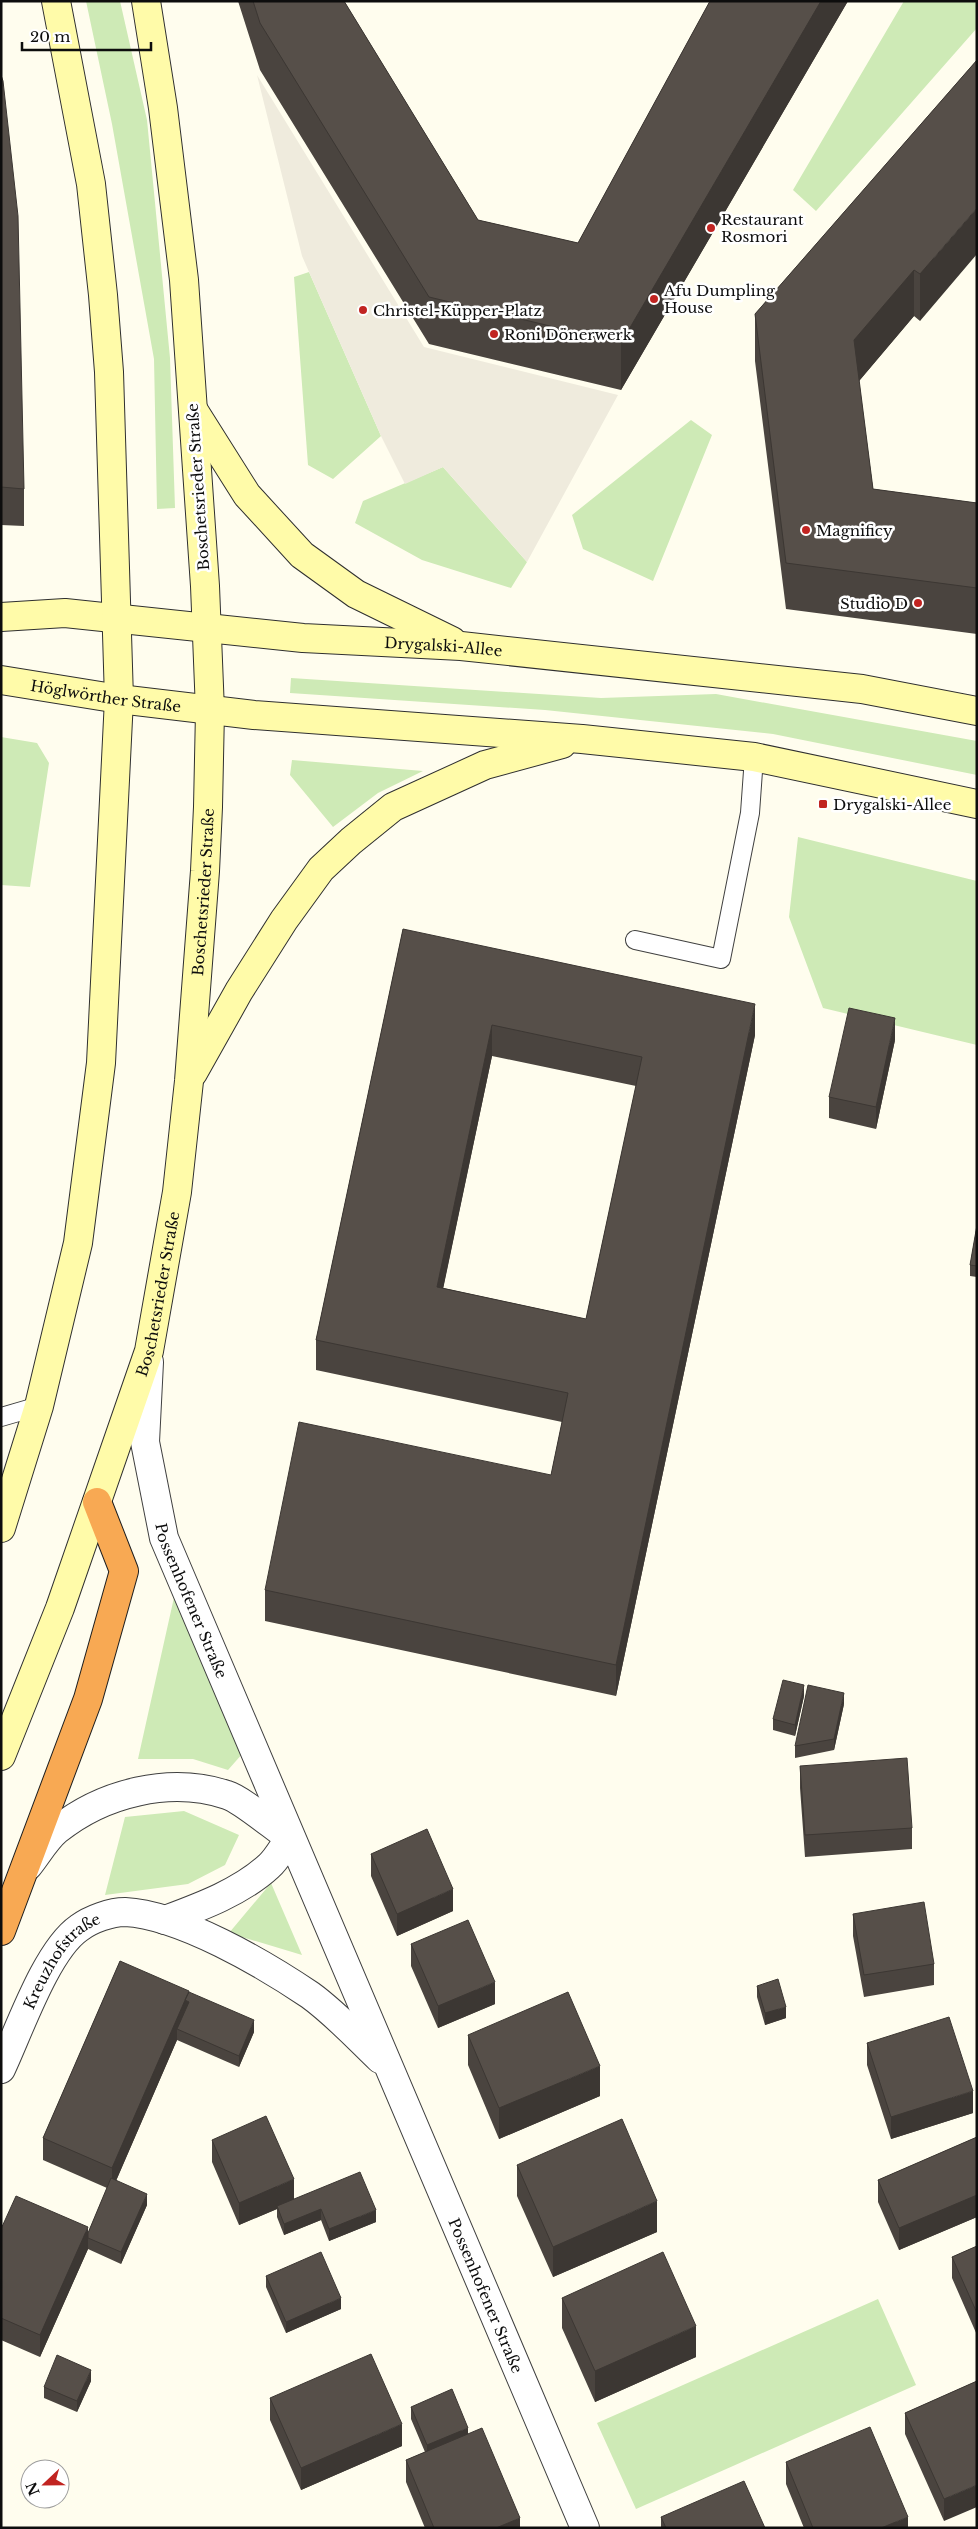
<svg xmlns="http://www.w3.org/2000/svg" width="978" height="2529" font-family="'Libre Baskerville',serif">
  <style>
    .green { fill: #ceeab6 }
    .plaza { fill: #efebdd }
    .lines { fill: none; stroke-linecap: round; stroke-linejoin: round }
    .lane-casing { stroke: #404040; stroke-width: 20 }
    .street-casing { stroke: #404040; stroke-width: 30 }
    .secondary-casing { stroke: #2f2f2f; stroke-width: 30 }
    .highway-casing { stroke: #1e1e1e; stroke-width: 30 }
    .lane { stroke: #fff; stroke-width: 18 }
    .street { stroke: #fff; stroke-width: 28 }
    .secondary { stroke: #fffba9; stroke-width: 28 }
    .highway { stroke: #f8a953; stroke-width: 28 }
    .wall { fill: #4a443f; fill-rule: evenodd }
    .shaded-wall { fill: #3c3733 }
    .building { fill: #564f49; stroke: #3c3733; fill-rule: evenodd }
    .poi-dot { fill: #c12421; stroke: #fff; stroke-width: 2 }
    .labels { text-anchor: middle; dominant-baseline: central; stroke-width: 5; stroke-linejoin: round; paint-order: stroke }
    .poi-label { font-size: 15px; fill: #0d0d0d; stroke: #fff; text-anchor: start }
    .street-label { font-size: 15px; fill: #0d0d0d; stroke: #fff }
  </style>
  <rect width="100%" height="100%" fill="#fffdee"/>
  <path class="green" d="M86,1H120L147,120L170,358L175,508L157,509L154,359L112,124Z
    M904,1H977V28L816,211L793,190Z
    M309,272L381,436L333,479L308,465L294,277Z
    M691,420L712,435L653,581L583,549L572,515Z
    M443,467L527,562L511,588L422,560L355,523L363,501Z
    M291,678L601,698L716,694L977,741V775L773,734L545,710L290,693Z
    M1,737L37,743L49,763L30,887L1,885Z
    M292,760L423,771L378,793L333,827L290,775Z
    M798,837L977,881V1045L823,1008L789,917Z
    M175,1593L243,1753L228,1770L193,1759H138Z
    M184,1811L239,1835L225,1865L188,1884L105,1895L125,1817Z
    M271,1883L302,1955L229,1933Z
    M878,2299L916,2385L636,2509L597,2423Z"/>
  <path class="plaza" d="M257,75L424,347L618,395L527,562L443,467L405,484L381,436L302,256Z"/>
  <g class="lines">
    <defs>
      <path id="lane" d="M635,940L721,959L750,813L754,757
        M1,1417L39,1406"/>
      <g id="street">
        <path id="s1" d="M149,1362L145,1442L164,1538L585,2528"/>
        <path d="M28,1866C37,1855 46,1839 57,1830C103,1793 170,1776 227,1795C241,1799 275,1828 290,1838"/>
        <path d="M165,1920C200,1907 241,1892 269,1866C277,1859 283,1847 290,1838"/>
        <path id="s2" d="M1,2069C19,2031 46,1951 79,1928C91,1919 111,1912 125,1912C181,1915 264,1964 310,1995C335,2013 358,2038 380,2059"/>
      </g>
      <g id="secondary">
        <path d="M194,411L247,495L302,555L356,594L452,641"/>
        <path id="s3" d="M1,617L65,613L303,638L461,646L862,689L977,711"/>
        <path id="s4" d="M1,680L119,699L254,715L582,739L754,757L977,804"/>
        <path d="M193,1073L239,991L284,920L321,869L351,841L393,807L485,765L562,744"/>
        <path d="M1,1528L39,1406L78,1243L101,1063L119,699L109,372L103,295L91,184L56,1"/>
        <path id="s5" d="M1,1756L60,1608L149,1351L177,1192L189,1081L205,871L208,807L210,711L205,586L184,280L163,108L146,1"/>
      </g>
      <path id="highway" d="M1,1931L88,1699L124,1571L97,1502"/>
    </defs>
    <use href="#lane" class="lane-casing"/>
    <use href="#street" class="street-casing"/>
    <use href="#secondary" class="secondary-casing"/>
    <use href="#highway" class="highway-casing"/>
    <use href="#lane" class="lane"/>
    <use href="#street" class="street"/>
    <use href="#secondary" class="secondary"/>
    <use href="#highway" class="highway"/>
  </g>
  <path class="wall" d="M238,1H344L478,220L578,243L710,1H848L621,390L429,344L260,70Z
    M977,60L920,321L914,316L859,381L873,489L977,503V634L786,609L755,361V314Z
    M1,75L24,489V526L1,525Z
    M403,929L755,1035L616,1696L265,1621V1590L551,1475L562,1422L316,1370V1340ZM492,1056L636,1086L586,1319L443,1288Z
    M895,1040L876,1129L829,1118V1097Z
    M977,1225V1277L970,1276V1265Z
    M804,1696L795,1736L773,1730V1719Z
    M844,1704L834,1750L795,1758V1746Z
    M800,1766L912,1828V1849L805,1857L800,1788Z
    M371,1854L453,1911L397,1936L371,1876Z
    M853,1914L934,1964V1985L864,1997L853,1936Z
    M411,1944L495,2004L438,2028L411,1966Z
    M120,1961L254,2032L239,2067L177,2040L116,2181L147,2205L121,2264L88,2249L40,2357L1,2340V2229L88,2233L107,2188L43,2160V2138Z
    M757,1986L786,2018L765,2025L757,1997Z
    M468,2035L600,2096L499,2139L468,2065Z
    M867,2043L973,2113L891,2139L867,2065Z
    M977,2137V2217L899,2250L878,2202V2180Z
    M212,2140L294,2199L376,2222L329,2241L321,2220L284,2235L277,2217V2209L239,2225L212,2162Z
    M517,2165L657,2232L553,2277L517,2196Z
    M977,2246V2335L952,2278V2257Z
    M266,2276L341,2309L286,2333L266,2287Z
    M562,2298L696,2357L595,2402L562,2328Z
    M91,2381L77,2412L44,2398V2387Z
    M977,2381L944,2521L905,2434V2413Z
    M270,2398L402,2446L301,2490L270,2420Z
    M411,2407L468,2434L520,2528H425L406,2482V2460L425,2452L411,2419Z
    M786,2462L908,2528H804L786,2484Z
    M661,2517L765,2528H661Z"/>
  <path class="shaded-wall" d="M821,1H848L621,390V343Z
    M977,208V254L920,321V274Z
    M914,270V316L854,387V340Z
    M755,1004V1035L616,1696V1665Z
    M895,1018V1040L876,1129V1107Z
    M492,1025V1056L437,1318V1287Z
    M804,1685V1696L795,1736V1725Z
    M844,1693V1704L834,1750V1739Z
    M453,1889V1911L397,1936V1914Z
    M495,1982V2004L438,2028V2006Z
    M189,1991V2013L177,2029V2040L112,2190V2168Z
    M786,2007V2018L765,2025V2013Z
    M254,2020V2032L239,2067V2056Z
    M600,2066V2096L499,2139V2108Z
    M973,2091V2113L891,2139V2117Z
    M294,2179V2201L277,2206V2209L239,2225V2203Z
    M147,2194V2205L121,2264V2252Z
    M977,2195V2217L899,2250V2228Z
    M657,2201V2232L553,2277V2247Z
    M321,2209V2220L284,2235V2224Z
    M376,2210V2222L329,2241V2229Z
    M88,2227V2249L40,2357V2335Z
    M341,2298V2309L286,2333V2322Z
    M696,2326V2357L595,2402V2371Z
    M91,2370V2381L77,2412V2401Z
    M402,2424V2446L301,2490V2468Z
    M468,2428V2440L427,2456V2445Z
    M977,2485V2507L944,2521V2499Z
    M908,2517V2528H881Z
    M520,2518V2528H496Z"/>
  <path class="building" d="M253,1H344L478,220L578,243L710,1H821L621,343L429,297L260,23Z
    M977,60V208L920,274L914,270L854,340L873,489L977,503V588L786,563L755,314Z
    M1,75L3,81L18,216L24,489L1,487Z
    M403,929L755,1004L616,1665L265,1590L299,1422L551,1475L568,1393L316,1340ZM492,1025L642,1057L586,1319L437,1287Z
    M849,1008L895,1018L876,1107L829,1097Z
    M977,1225V1266L970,1265Z
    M783,1680L804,1685L795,1725L773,1719Z
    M808,1685L844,1693L834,1739L795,1746Z
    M907,1758L912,1828L805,1835L800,1766Z
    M427,1829L453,1889L397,1914L371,1854Z
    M924,1902L934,1964L864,1975L853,1914Z
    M468,1920L495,1982L438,2006L411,1944Z
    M120,1961L189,1991L112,2168L43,2138Z
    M778,1979L786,2007L765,2013L757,1986Z
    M189,1992L254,2020L239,2056L177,2029L189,2002L185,2000Z
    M568,1992L600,2066L499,2108L468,2035Z
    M949,2017L973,2091L891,2117L867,2043Z
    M266,2116L294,2179L239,2203L212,2140Z
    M622,2119L657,2201L553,2247L517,2165Z
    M977,2137V2195L899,2228L878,2180Z
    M360,2172L376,2210L329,2229L321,2209L284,2224L277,2206Z
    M111,2178L147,2194L121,2252L88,2238V2233Z
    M16,2196L88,2227L40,2335L1,2318V2229Z
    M977,2246V2313L952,2257Z
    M321,2252L341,2298L286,2322L266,2276Z
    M663,2252L696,2326L595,2371L562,2298Z
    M371,2354L402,2424L301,2468L270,2398Z
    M57,2355L91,2370L77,2401L44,2387Z
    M977,2381V2485L944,2499L905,2413Z
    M452,2389L468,2428L427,2445L411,2407Z
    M870,2427L908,2517L881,2528H813L786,2462Z
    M482,2428L520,2518L496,2528H434L406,2460Z
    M744,2481L765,2528H666L661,2517Z"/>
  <g class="poi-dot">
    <circle cx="711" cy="228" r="5"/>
    <circle cx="654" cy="299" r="5"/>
    <circle cx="363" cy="310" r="5"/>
    <circle cx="494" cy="334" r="5"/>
    <circle cx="806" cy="530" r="5"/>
    <circle cx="918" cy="603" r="5"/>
    <rect x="818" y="799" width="10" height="10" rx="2.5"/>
  </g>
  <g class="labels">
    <g class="poi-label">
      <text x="721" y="219">Restaurant<tspan x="721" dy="17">Rosmori</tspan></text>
      <text x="664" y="290">Afu Dumpling<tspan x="664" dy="17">House</tspan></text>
      <text x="373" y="310">Christel-Küpper-Platz</text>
      <text x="504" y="334">Roni Dönerwerk</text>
      <text x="816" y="530">Magnificy</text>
      <text x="908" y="603" text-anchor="end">Studio D</text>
      <text x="833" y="804">Drygalski-Allee</text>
    </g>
    <g class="street-label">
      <text transform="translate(198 487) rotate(-94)">Boschetsrieder Straße</text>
      <text stroke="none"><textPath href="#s3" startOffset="444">Drygalski-Allee</textPath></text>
      <text stroke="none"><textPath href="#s4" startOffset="106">Höglwörther Straße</textPath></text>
      <text stroke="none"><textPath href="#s5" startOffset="894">Boschetsrieder Straße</textPath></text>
      <text stroke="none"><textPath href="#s5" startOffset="489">Boschetsrieder Straße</textPath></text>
      <text stroke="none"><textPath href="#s1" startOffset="246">Possenhofener Straße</textPath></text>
      <text stroke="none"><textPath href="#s2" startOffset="126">Kreuzhofstraße</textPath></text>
      <text stroke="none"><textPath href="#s1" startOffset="1001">Possenhofener Straße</textPath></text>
    </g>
  </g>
  <rect width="978" height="2529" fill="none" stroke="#0d0d0d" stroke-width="5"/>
  <g transform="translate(45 2484) rotate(248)"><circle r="24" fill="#ffffff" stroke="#9e9e9e"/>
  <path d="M0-4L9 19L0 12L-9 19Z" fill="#c12421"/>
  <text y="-8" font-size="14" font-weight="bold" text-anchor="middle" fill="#0d0d0d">N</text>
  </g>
  <path d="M22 42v8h129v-8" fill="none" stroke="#0d0d0d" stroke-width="2.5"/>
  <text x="30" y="42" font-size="15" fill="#0d0d0d" stroke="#ffffff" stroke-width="4" paint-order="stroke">20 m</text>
</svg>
